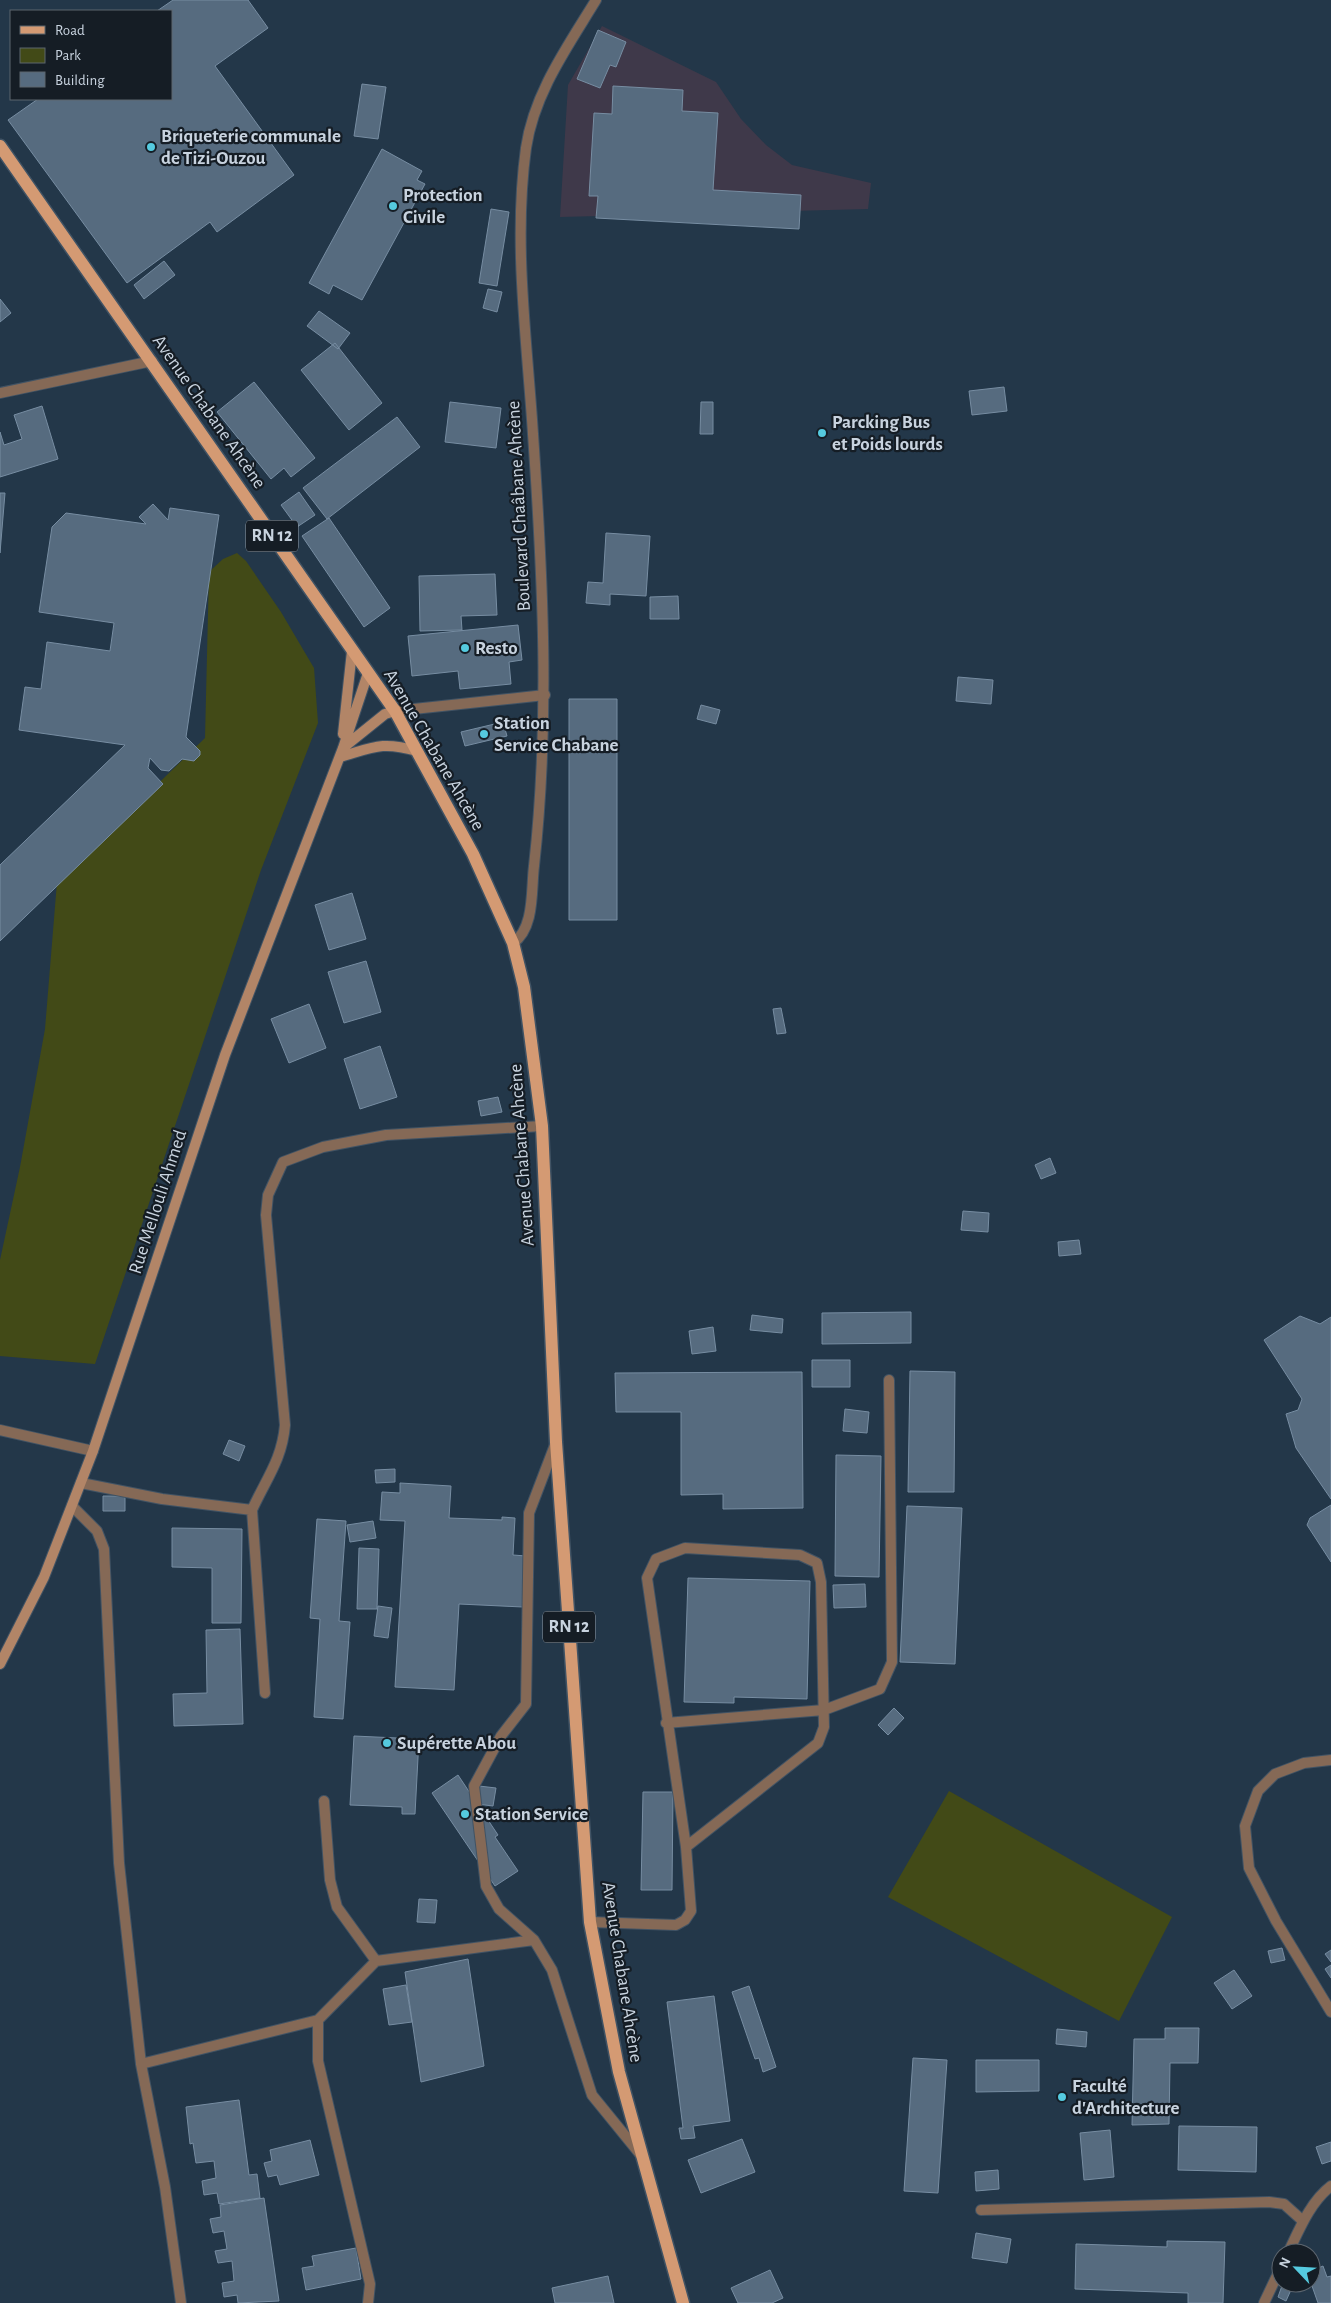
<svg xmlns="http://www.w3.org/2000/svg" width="1331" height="2303" font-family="'Alegreya Sans',sans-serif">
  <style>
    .industrial { fill: #3f394a }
    .green { fill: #424a17 }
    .building { fill: #566b7f; stroke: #778da2 }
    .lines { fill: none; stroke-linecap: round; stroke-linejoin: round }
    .lane-casing { stroke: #415364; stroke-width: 12 }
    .street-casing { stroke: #415364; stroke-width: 12 }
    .secondary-casing { stroke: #415364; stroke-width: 12 }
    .primary-casing { stroke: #415364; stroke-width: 15 }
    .lane { stroke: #856956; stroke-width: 10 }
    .street { stroke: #856956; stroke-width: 10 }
    .secondary { stroke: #b28567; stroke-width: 10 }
    .primary { stroke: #d49a73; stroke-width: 12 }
    .poi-dot { fill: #55cadf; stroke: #151d25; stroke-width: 2 }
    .labels { text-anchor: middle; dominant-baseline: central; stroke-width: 4.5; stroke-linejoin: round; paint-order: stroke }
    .shield { fill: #151d25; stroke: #929ca7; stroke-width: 1 }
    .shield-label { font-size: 18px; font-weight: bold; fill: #c8d3df }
    .poi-label { font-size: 19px; font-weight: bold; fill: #c8d3df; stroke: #151d25; text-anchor: start }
    .street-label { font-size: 19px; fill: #c8d3df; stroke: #151d25 }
  </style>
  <rect width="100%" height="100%" fill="#233749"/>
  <path class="industrial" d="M602,26L716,82L741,119L766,145L792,165L871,183L868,209L560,217L568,85Z"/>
  <path class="green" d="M237,553L246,561L281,612L314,668L318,723L261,870L95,1364L0,1356V1260L20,1167L45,1029L57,882L205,738L209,572L223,559Z
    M949,1791L1172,1917L1119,2021L888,1897Z"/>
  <path class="building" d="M173,0H248L268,28L215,66L294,175L217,232L210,222L127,283L8,120L38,99H171V11H157Z
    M598,30L626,42L616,67L610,65L600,88L577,79Z
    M362,84L386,87L378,139L354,136Z
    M613,86L683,90L682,111L718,113L713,190L801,195L799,229L596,218L598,196H589L594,113L612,114Z
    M382,149L422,171L417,180L425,184L362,300L333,285L329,294L309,283Z
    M491,209L509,212L497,286L479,283Z
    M164,261L175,275L144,299L134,285Z
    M488,289L502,292L497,312L483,308Z
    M0,299L11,313L0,322Z
    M319,311L350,333L338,349L307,326Z
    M335,343L382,403L349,430L301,370Z
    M254,382L315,458L291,477L284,468L271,479L217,412Z
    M1004,387L1007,411L972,415L969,391Z
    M450,402L501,408L496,448L445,442Z
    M701,402H713V434H700Z
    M42,406L58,459L0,477V432L4,445L22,439L14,415Z
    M397,417L420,447L327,519L303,488Z
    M299,492L315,515L297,527L281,505Z
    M0,493H5L0,553Z
    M153,504L168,520L170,508L219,515L186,737L200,751V755L194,761L182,759L169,771L161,770L150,758L148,768L163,784L0,941V865L125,745L19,730L25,687L41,689L47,642L110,651L114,623L39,612L52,527L66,513L146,524L139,517Z
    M329,518L390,608L364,627L302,536Z
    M606,533L650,536L646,596L610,594V605L586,603L588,582L603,583Z
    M495,574L497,615L461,616L462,630L420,631L419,576Z
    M678,596L679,619H650V597Z
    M518,625L522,660L509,662L511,684L460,689L458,671L412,676L408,636Z
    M958,677L993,680L991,704L956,701Z
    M569,699H617V920H569Z
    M701,705L720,710L716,724L697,719Z
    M503,722L507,736L465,746L461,732Z
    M352,893L366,939L329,950L315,905Z
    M366,961L381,1012L344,1023L328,972Z
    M309,1004L326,1048L289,1063L271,1019Z
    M781,1008L786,1033L777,1034L773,1009Z
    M380,1046L397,1097L360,1109L344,1059Z
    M498,1097L502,1112L481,1116L478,1101Z
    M1050,1158L1056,1173L1041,1179L1035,1165Z
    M963,1211L989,1213L988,1232L961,1230Z
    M1079,1240L1081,1254L1059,1256L1058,1242Z
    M911,1312V1343L822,1344V1313Z
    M752,1315L783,1319L782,1333L750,1330Z
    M1300,1316L1320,1324L1331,1317V1499L1296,1448L1286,1414L1298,1410L1302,1399L1264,1340Z
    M713,1327L716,1351L692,1354L689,1331Z
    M812,1360H850V1387H812Z
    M910,1371L955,1372L954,1492H908Z
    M802,1372L803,1508L723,1509V1494L681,1495V1412H616L615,1373Z
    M845,1409L869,1412L867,1433L843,1431Z
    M229,1440L245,1446L239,1461L223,1454Z
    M836,1455L881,1456L879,1577L835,1576Z
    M395,1469V1482L376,1483L375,1470Z
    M400,1483L451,1486L449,1518L502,1520V1517L515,1518L513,1555L526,1556L523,1607L459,1604L454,1690L395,1687L405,1521L380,1520L382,1492L400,1493Z
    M103,1496H125V1511H103Z
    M1331,1505V1562L1307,1525L1310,1518Z
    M907,1506L962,1508L955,1664L900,1662Z
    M317,1519L346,1521L339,1621L350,1622L343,1719L314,1717L320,1619L310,1618Z
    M373,1521L376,1538L350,1542L347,1525Z
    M172,1528L242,1529L241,1623H212V1568L172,1567Z
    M359,1548L379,1549L377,1609H357Z
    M688,1578L810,1581L807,1699L734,1697V1703L684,1702Z
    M865,1584L866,1607L834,1608L833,1585Z
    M378,1606L392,1608L388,1638L374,1636Z
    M240,1629L243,1724L174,1726L173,1694L207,1693L206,1630Z
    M894,1708L904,1718L888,1735L878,1725Z
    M354,1736L419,1739L415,1814H402V1807L350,1805Z
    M458,1775L498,1835L495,1837L518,1871L495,1886L432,1793Z
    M479,1786L496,1788L493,1806L477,1804Z
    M643,1792H673L672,1890H641Z
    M419,1899L437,1900L435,1923L417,1922Z
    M1282,1948L1285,1960L1271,1963L1268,1951Z
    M1331,1950V1962L1325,1954Z
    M468,1959L484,2066L421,2082L405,1972Z
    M1331,1965V1978L1325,1969Z
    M1234,1970L1252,1996L1232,2009L1214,1983Z
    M406,1985L412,2022L389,2025L383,1989Z
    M749,1986L776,2067L763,2072L759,2058L755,2059L732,1992Z
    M714,1996L730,2121L693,2126L695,2138L681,2139L679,2128H683L667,2002Z
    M1165,2028H1199L1198,2063H1170L1169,2124L1132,2125L1134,2039H1165Z
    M1057,2029L1087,2032L1086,2047L1056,2044Z
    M913,2058L947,2060L938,2193L904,2191Z
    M976,2060H1039V2091L976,2092Z
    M239,2100L249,2175L257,2174L260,2198L219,2204L217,2193L204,2195L202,2181L216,2178L214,2161L196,2163L193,2143L190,2144L186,2107Z
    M1179,2126L1257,2127L1256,2172L1178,2170Z
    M1110,2130L1114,2177L1084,2180L1080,2133Z
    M742,2139L755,2172L701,2193L688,2160Z
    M310,2140L319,2175L280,2185L277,2175L268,2177L264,2163L272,2161L270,2150Z
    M1331,2142V2161L1322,2164L1316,2147Z
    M998,2170L999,2189L976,2191L975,2172Z
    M264,2198L279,2301L238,2303L237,2295L224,2297L222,2283L234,2281L232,2261L218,2263L215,2251L227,2249L224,2231L213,2233L210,2219L221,2217L220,2205Z
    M976,2233L1011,2239L1007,2263L972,2258Z
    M1167,2241L1225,2242L1223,2303H1188V2293L1075,2289L1076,2244L1167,2247Z
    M356,2248L361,2279L306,2290L302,2268L314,2266L312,2256Z
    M1323,2266L1327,2277L1331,2276V2303H1318L1311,2283V2271Z
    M770,2270L783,2298L772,2303H738L731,2288Z
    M608,2276L614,2303H555L552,2288Z
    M1283,2283H1294L1286,2301L1278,2297Z"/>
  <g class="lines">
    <defs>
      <path id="lane" d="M395,711L545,695
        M555,1445L529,1513L526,1704L501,1736L474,1786L486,1886L499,1909L534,1940L552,1970L592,2095L640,2154
        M72,1506L97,1531L104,1549L119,1863L141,2064L165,2187L181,2303
        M685,1548L800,1555L817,1563L821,1582L824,1727L818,1743L686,1847L647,1578L656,1559Z
        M666,1723L824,1710L880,1689L892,1662L889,1380
        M1331,1760L1304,1763L1275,1774L1258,1791L1245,1826L1249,1868L1276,1921L1331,2012
        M324,1801L330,1880L337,1907L376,1961
        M590,1922L676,1925L685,1920L691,1911L686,1847
        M141,2064L318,2020
        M981,2210L1269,2202L1284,2204L1303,2221
        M1288,2253C1299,2230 1310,2202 1331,2186
        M368,2303L370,2284L318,2061V2020L376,1961L534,1940
        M1264,2303L1281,2267"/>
      <path id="street" d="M0,393L152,361
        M513,943C535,928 531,890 534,866C550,721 543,580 533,434C527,340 513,242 526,148C534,93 568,46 596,0
        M0,1430L93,1451
        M81,1483L162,1499L252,1510C266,1479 282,1460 285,1425L266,1215L268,1195L283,1162L323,1147L386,1135L542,1126
        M252,1510L265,1693"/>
      <path id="secondary" d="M343,734L352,651
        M344,747L385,714L395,711
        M340,757C374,747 382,741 417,751
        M0,1664L44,1577L93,1451L225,1055L343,748L368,673"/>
      <path id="primary" d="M0,146L395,711L473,854L513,943L524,987L542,1126L556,1442L590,1922L619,2072L683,2303"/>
    </defs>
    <use href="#lane" class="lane-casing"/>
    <use href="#street" class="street-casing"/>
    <use href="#secondary" class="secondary-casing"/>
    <use href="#primary" class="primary-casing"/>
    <use href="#lane" class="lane"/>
    <use href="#street" class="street"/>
    <use href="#secondary" class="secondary"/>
    <use href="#primary" class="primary"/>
  </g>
  <g class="poi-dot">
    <circle cx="151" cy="147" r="5"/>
    <circle cx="393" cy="206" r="5"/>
    <circle cx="822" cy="433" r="5"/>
    <circle cx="465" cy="648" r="5"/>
    <circle cx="484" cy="734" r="5"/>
    <circle cx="387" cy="1743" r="5"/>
    <circle cx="465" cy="1814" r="5"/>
    <circle cx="1062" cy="2097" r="5"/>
  </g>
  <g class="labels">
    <g class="shield">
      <rect x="246" y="520.5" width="52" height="31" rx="4"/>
      <rect x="543" y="1611.5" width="52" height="31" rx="4"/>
    </g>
    <g class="shield-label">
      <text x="272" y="536">RN 12</text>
      <text x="569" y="1627">RN 12</text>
    </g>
    <g class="poi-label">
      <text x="161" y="136">Briqueterie communale<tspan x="161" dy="22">de Tizi-Ouzou</tspan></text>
      <text x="403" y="195">Protection<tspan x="403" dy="22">Civile</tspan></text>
      <text x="832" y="422">Parcking Bus<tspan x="832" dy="22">et Poids lourds</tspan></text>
      <text x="475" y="648">Resto</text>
      <text x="494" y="723">Station<tspan x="494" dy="22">Service Chabane</tspan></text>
      <text x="397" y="1743">Supérette Abou</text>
      <text x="475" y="1814">Station Service</text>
      <text x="1072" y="2086">Faculté<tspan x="1072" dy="22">d'Architecture</tspan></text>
    </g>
    <g class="street-label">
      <text transform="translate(209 412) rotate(55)">Avenue Chabane Ahcène</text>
      <text transform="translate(519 506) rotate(-93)">Boulevard Chaâbane Ahcène</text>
      <text transform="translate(434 750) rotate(60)">Avenue Chabane Ahcène</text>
      <text transform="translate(522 1155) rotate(-94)">Avenue Chabane Ahcène</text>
      <text transform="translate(158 1202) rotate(-72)">Rue Mellouli Ahmed</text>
      <text transform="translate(622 1972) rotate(81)">Avenue Chabane Ahcène</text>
    </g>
  </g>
  <rect x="10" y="10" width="162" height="90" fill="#151d25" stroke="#5d666f"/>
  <rect x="20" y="26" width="25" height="8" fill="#d49a73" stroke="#5d666f"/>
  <text x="55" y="35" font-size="15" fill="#c8d3df">Road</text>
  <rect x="20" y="48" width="25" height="15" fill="#424a17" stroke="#5d666f"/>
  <text x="55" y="60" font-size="15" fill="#c8d3df">Park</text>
  <rect x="20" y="72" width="25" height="15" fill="#566b7f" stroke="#5d666f"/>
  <text x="55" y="85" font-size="15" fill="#c8d3df">Building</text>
  <g transform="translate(1296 2268) rotate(295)"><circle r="24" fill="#151d25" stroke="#5d666f"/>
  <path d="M0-4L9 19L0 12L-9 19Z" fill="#55cadf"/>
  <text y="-8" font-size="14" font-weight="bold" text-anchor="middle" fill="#c8d3df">N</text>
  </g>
</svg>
